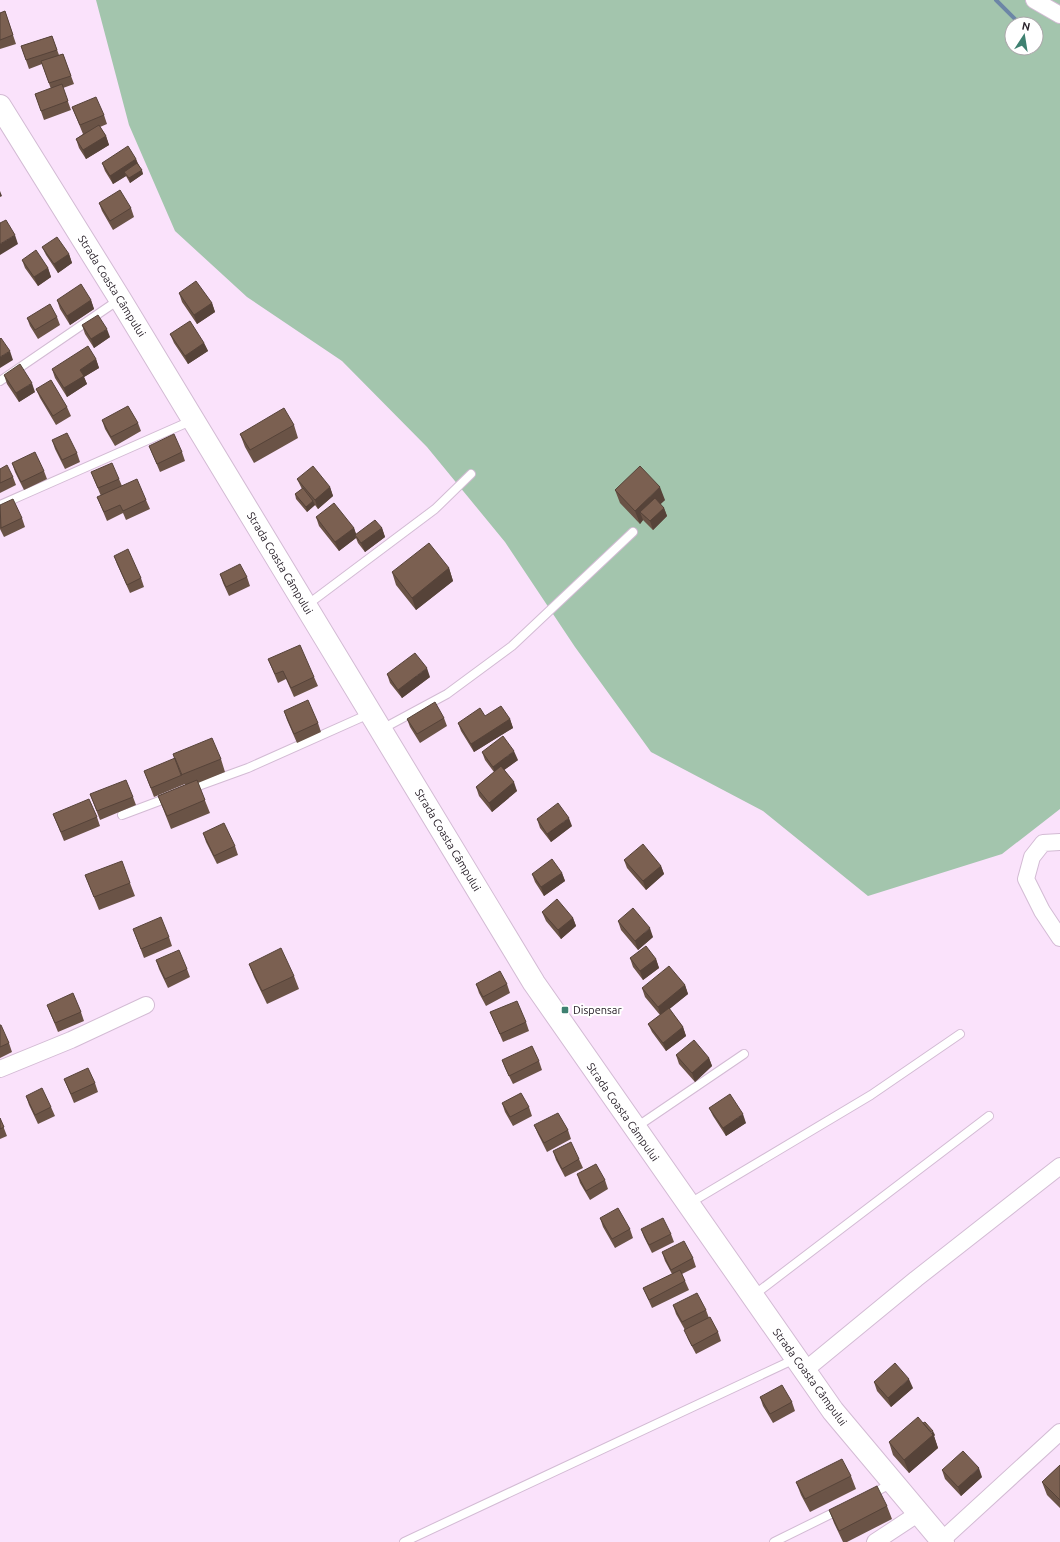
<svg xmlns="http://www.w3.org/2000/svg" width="1060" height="1542" font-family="Ubuntu,sans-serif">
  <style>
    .green { fill: #a3c5ad; fill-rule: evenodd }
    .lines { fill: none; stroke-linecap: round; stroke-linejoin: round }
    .stream { stroke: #6c86a6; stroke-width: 4 }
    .lane-casing { stroke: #d3bbd4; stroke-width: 10 }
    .street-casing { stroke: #d3bbd4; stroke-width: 18 }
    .secondary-casing { stroke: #d3bbd4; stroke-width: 24 }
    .lane { stroke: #fff; stroke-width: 8 }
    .street { stroke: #fff; stroke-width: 16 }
    .secondary { stroke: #fff; stroke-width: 22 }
    .wall { fill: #6a5346 }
    .shaded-wall { fill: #564339 }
    .building { fill: #7b6051; stroke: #564339 }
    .poi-dot { fill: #3f8171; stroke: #fff; stroke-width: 1.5 }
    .labels { text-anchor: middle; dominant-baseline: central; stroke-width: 4; stroke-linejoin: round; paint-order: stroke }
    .street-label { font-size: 11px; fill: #2a222b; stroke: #fff }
    .poi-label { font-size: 11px; fill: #2a222b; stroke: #fff; text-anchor: start }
  </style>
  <rect width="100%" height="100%" fill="#fae2fb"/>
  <path class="green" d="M96,0H1060V809L1002,854L868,896L763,811L651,752L575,647L505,542L427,447L342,361L247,297L175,231L129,125ZM1012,24H1036V48H1012Z"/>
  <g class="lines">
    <path class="stream" d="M996,0L1020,24"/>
    <defs>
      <path id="lane" d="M0,381L120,299
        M0,505L193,420
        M307,605L435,509L471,474
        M382,729L447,694L512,646L633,532
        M190,789L248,768L369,714
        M122,815L170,797
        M635,1128L744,1054
        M690,1203L871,1095L960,1034
        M754,1295L989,1116
        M869,1495L893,1483
        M404,1542L795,1359
        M774,1542L839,1510"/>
      <path id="street" d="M1034,0L1060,15
        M1060,842L1043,843L1032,857L1026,879L1042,911L1060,938
        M0,1069L71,1040L146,1005
        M804,1371L916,1279L1060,1166
        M942,1540L1060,1432
        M875,1542L919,1513"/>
      <path id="secondary" d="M0,106L120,299L534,983L833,1411L943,1542"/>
    </defs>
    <use href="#lane" class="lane-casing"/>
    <use href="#street" class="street-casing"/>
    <use href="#secondary" class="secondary-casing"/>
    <use href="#lane" class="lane"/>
    <use href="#street" class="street"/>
    <use href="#secondary" class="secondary"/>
  </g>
  <path class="wall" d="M5,11L16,44L0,49V13Z
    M52,36L59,55L63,54L74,84L63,88L71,110L44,120L35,94L51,89L42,64L29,69L21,46Z
    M72,107L104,115L107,124L100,127L106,136L109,145L86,159L79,148L76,139L83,134Z
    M136,159L143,174L130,183L126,176L113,184L105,171L102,163Z
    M99,203L131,208L134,217L113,230L102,211Z
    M42,247L69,254L72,263L58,273L46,255Z
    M22,260L48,268L51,277L38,286L25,268Z
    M179,293L212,303L215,312L197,324L182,302Z
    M57,300H91L94,309L70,325L60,309Z
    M57,317L60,325L38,339L30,326L27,318Z
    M82,325L110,337L94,348L85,334Z
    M170,334L204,343L208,351L188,364L174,343Z
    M96,359L99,368L84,377L87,384L67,397L55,378L52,369Z
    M4,375L35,392L19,402L7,384Z
    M36,389L67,407L71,416L56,425L40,398Z
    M102,420L138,423L141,431L115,446L105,429Z
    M294,425L298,438L254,463L245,447L240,434Z
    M52,440L77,453L80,462L65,469L55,449Z
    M149,446L182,452L185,461L160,472Z
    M12,463L44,471L47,479L24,490L15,472Z
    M0,469L13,477L16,485L0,493Z
    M91,472L119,479L122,486L146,500L150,509L126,520L123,513L107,521L97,497L101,496Z
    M297,479L330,487L333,496L318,509L315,505L307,512L296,499L295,494L302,489Z
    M615,490L665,500L660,504L664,508L667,516L653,530L643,520L640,524L620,503Z
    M0,505L22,518L25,527L4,537L0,529Z
    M316,517L354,528L356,534L382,528L385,537L365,552L358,543L356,538L339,551L319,526Z
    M114,556L141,578L144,587L130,593L117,564Z
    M449,568L453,581L416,610L396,585L392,572Z
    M220,574L247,577L250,586L229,596L223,583Z
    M268,659L314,677L318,686L294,697L286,679L278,683Z
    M387,674L430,677L402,698L390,683Z
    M284,711L318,723L321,732L297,743L287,720Z
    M485,716L510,719L513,728L474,752L461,731L458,723Z
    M444,718L447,726L420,743L410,727L407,719Z
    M482,752L518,760L504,770L517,791L492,812L479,796L476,787L494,772L485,760Z
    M221,759L225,772L198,783L210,813L171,829L158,796L185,785V784L154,797L144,771Z
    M90,794L133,797L136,805L100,820Z
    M53,814L97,817L100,826L64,841Z
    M537,819L572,826L551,842L540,828Z
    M203,833L235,846L238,855L217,864L206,842Z
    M624,860L661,866L664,874L646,890L627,868Z
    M562,873L565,881L544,896L535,882L532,874Z
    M85,875L130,883L135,896L99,910Z
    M542,912L573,918L576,926L561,939L546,921Z
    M618,921L653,937L638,950L621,930Z
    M133,929L169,937L172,946L144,958Z
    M630,958L656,959L659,968L643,980L633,967Z
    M156,960L187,969L190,977L168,988L159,969Z
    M249,964L294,976L299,989L267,1004L254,977Z
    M476,984H507L510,993L486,1006L479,993Z
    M685,985L688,994L669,1009L683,1027L686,1036L666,1051L652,1032L648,1024L660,1015L645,997L642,988Z
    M47,1005L81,1012L84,1021L58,1032Z
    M490,1012L526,1022L529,1031L503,1042L494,1021Z
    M0,1025L9,1043L12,1052L0,1058Z
    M676,1055L709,1058L712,1066L695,1082L679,1064Z
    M502,1060L539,1061L542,1070L513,1084L505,1068Z
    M64,1079L95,1083L98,1092L74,1103Z
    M26,1096L51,1107L55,1116L38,1124L29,1105Z
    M502,1103L529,1107L532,1116L513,1126L505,1112Z
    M709,1108L746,1123L726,1136L713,1116Z
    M0,1118L7,1136L0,1139Z
    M534,1125L568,1130L571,1139L547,1152L538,1134Z
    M553,1151L579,1159L583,1168L565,1177L556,1160Z
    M577,1174L605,1180L608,1189L590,1200L580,1183Z
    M600,1218L630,1229L633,1238L615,1248L603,1227Z
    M641,1229L671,1234L674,1242L652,1253L644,1237Z
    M662,1252L693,1258L696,1267L682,1274L689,1290L652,1308L647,1297L643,1288L672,1274L665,1261Z
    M673,1305L706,1310L709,1318L718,1332L721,1341L696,1354L688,1339L685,1330L676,1314Z
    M874,1382L913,1388L891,1407L877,1391Z
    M760,1397L792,1402L795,1411L773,1423L763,1406Z
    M935,1435L934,1436L938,1448L909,1473L893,1455L889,1442Z
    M1060,1465V1508L1047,1495L1042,1482Z
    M942,1470L982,1477L961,1496L945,1479Z
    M851,1476L856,1489L810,1512L801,1495L796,1482Z
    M887,1506L892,1519L847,1542H843L834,1523L829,1510Z"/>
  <path class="shaded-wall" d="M106,136L109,145L86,159L83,150Z
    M136,159L139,168L124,172L126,176L113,184L110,176Z
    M142,170L143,174L130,183L129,178Z
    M0,191L2,196L0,197Z
    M15,235L18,244L0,255V244Z
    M69,254L72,263L58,273L54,264Z
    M48,268L51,277L38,286L34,277Z
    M91,300L94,309L70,325L67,316Z
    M212,303L215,312L197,324L194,315Z
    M107,329L110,337L94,348L91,339Z
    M204,343L208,351L188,364L185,356Z
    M10,351L13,360L0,368V357Z
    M96,359L99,368L84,377L87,384L67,397L64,388L80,370Z
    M32,383L35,392L19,402L16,393Z
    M330,487L333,496L318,509L315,500Z
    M660,487L665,500L646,518L640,512L643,520L640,524L635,511Z
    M313,501L315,505L307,512L306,507Z
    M664,508L667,516L653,530L650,521Z
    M354,528L357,537L355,535L356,538L339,551L335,542Z
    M382,528L385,537L365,552L361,543Z
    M449,568L453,581L416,610L412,598Z
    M427,668L430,677L402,698L398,690Z
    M510,719L513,728L474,752L471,744Z
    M514,751L518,760L496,776L493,767Z
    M514,782L517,791L492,812L489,803Z
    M569,818L572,826L551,842L547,834Z
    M661,866L664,874L646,890L643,881Z
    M562,873L565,881L544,896L541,887Z
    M573,918L576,926L561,939L558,930Z
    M650,928L653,937L638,950L635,941Z
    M656,959L659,968L643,980L640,971Z
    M685,985L688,994L661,1016L658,1007Z
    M683,1027L686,1036L666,1051L663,1043Z
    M709,1058L712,1066L695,1082L692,1073Z
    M743,1114L746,1123L726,1136L723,1128Z
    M909,1379L913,1388L891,1407L888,1398Z
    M933,1431L935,1435L934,1436L938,1448L909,1473L904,1460Z
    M979,1468L982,1477L961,1496L958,1487Z"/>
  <path class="building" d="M5,11L13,35L0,40V13Z
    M52,36L57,50L26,60L21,46Z
    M63,54L71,76L49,83L41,61Z
    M62,84L68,101L41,111L35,94Z
    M96,97L104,115L80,125L72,107Z
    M99,125L106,136L83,150L76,139Z
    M128,146L136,159L110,176L102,163Z
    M137,163L142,170L129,178L124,172Z
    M120,190L131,208L110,221L99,203Z
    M6,220L15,235L0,244V223Z
    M57,237L69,254L54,264L42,247Z
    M36,250L48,268L34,277L22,260Z
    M196,281L212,303L194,315L179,293Z
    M81,284L91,300L67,316L57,300Z
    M50,304L57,317L35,330L27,318Z
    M98,315L107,329L91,339L82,325Z
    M190,321L204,343L185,356L170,334Z
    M1,338L10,351L0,357V339Z
    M88,346L96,359L80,370L84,376L64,388L52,369Z
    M20,364L32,383L16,393L4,375Z
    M51,380L67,407L53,416L36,389Z
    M128,406L138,423L111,437L102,420Z
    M284,408L294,425L250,450L240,434Z
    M67,433L77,453L62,460L52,440Z
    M174,434L182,452L157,464L149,446Z
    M35,452L44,471L21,482L12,463Z
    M112,463L119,479L98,488L91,472Z
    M7,465L13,477L0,483V469Z
    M313,466L330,487L315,500L297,479Z
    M640,466L660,487L635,511L615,490Z
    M137,479L146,500L123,511L120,505L104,512L97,497Z
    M303,488L313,501L306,507L295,494Z
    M655,498L664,508L650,521L640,512Z
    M13,499L22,518L1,528L0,505Z
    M334,503L354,528L335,542L316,517Z
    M375,520L382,528L361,543L355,535Z
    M429,543L449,568L412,598L392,572Z
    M128,549L141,578L127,585L114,556Z
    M240,564L247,577L226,587L220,574Z
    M300,645L314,677L291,688L283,671L275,674L268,659Z
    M415,653L427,668L398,690L387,674Z
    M308,700L318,723L294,734L284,711Z
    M435,702L444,718L417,734L407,719Z
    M501,706L510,719L471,744L458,723L480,708L485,716Z
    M503,736L514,751L493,767L482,752Z
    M212,738L221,759L181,775L173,754Z
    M175,758L182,775L151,788L144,771Z
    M501,766L514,782L489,803L476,787Z
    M126,780L133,797L97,811L90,794Z
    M197,780L205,800L167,816L158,796Z
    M89,799L97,817L61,832L53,814Z
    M558,803L569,818L547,834L537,819Z
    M224,823L235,846L214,856L203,833Z
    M643,844L661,866L643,881L624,860Z
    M552,859L562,873L541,887L532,874Z
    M122,861L130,883L94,897L85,875Z
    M557,899L573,918L558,930L542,912Z
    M633,908L650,928L635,941L618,921Z
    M161,917L169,937L141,949L133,929Z
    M646,946L656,959L640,971L630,958Z
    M281,948L294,976L262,991L249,964Z
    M179,950L187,969L165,979L156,960Z
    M669,966L685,985L658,1007L642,988Z
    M500,971L507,984L483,997L476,984Z
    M73,993L81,1012L55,1023L47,1005Z
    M517,1001L526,1022L500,1034L490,1012Z
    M669,1008L683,1027L663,1043L648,1024Z
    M0,1025H1L9,1043L0,1047Z
    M694,1040L709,1058L692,1073L676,1055Z
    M532,1046L539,1061L509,1076L502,1060Z
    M88,1068L95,1083L71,1094L64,1079Z
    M42,1088L51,1107L35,1115L26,1096Z
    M521,1093L529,1107L510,1117L502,1103Z
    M730,1094L743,1114L723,1128L709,1108Z
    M558,1113L568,1130L544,1143L534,1125Z
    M0,1118L4,1127L0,1129Z
    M571,1142L579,1159L562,1169L553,1151Z
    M596,1164L605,1180L586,1191L577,1174Z
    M618,1208L630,1229L612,1239L600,1218Z
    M663,1218L671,1234L649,1245L641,1229Z
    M684,1241L693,1258L671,1270L662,1252Z
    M680,1270L685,1281L649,1300L643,1288Z
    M697,1293L706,1310L682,1322L673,1305Z
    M710,1317L718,1332L692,1346L684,1330Z
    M895,1363L909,1379L888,1398L874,1382Z
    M782,1385L792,1402L770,1414L760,1397Z
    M918,1417L933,1435L904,1460L889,1442Z
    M925,1422L933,1431L931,1432L923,1423Z
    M963,1451L979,1468L958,1487L942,1470Z
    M842,1459L851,1476L805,1499L796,1482Z
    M1060,1465V1500L1042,1482Z
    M877,1486L887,1506L839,1531L829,1510Z"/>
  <rect class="poi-dot" x="561" y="1006" width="8" height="8" rx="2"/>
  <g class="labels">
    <g class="street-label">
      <text transform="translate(112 286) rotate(58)">Strada Coasta Câmpului</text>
      <text transform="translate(280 563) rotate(59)">Strada Coasta Câmpului</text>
      <text transform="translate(448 840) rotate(59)">Strada Coasta Câmpului</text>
      <text transform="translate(623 1112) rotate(55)">Strada Coasta Câmpului</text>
      <text transform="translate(810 1377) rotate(54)">Strada Coasta Câmpului</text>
    </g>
    <g class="poi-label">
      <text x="573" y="1010">Dispensar</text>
    </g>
  </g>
  <g transform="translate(1024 36) rotate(12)"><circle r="19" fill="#ffffff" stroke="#aaa7aa"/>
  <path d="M0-3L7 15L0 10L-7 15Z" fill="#3f8171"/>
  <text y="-6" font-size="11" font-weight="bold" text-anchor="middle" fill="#2a222b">N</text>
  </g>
</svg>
